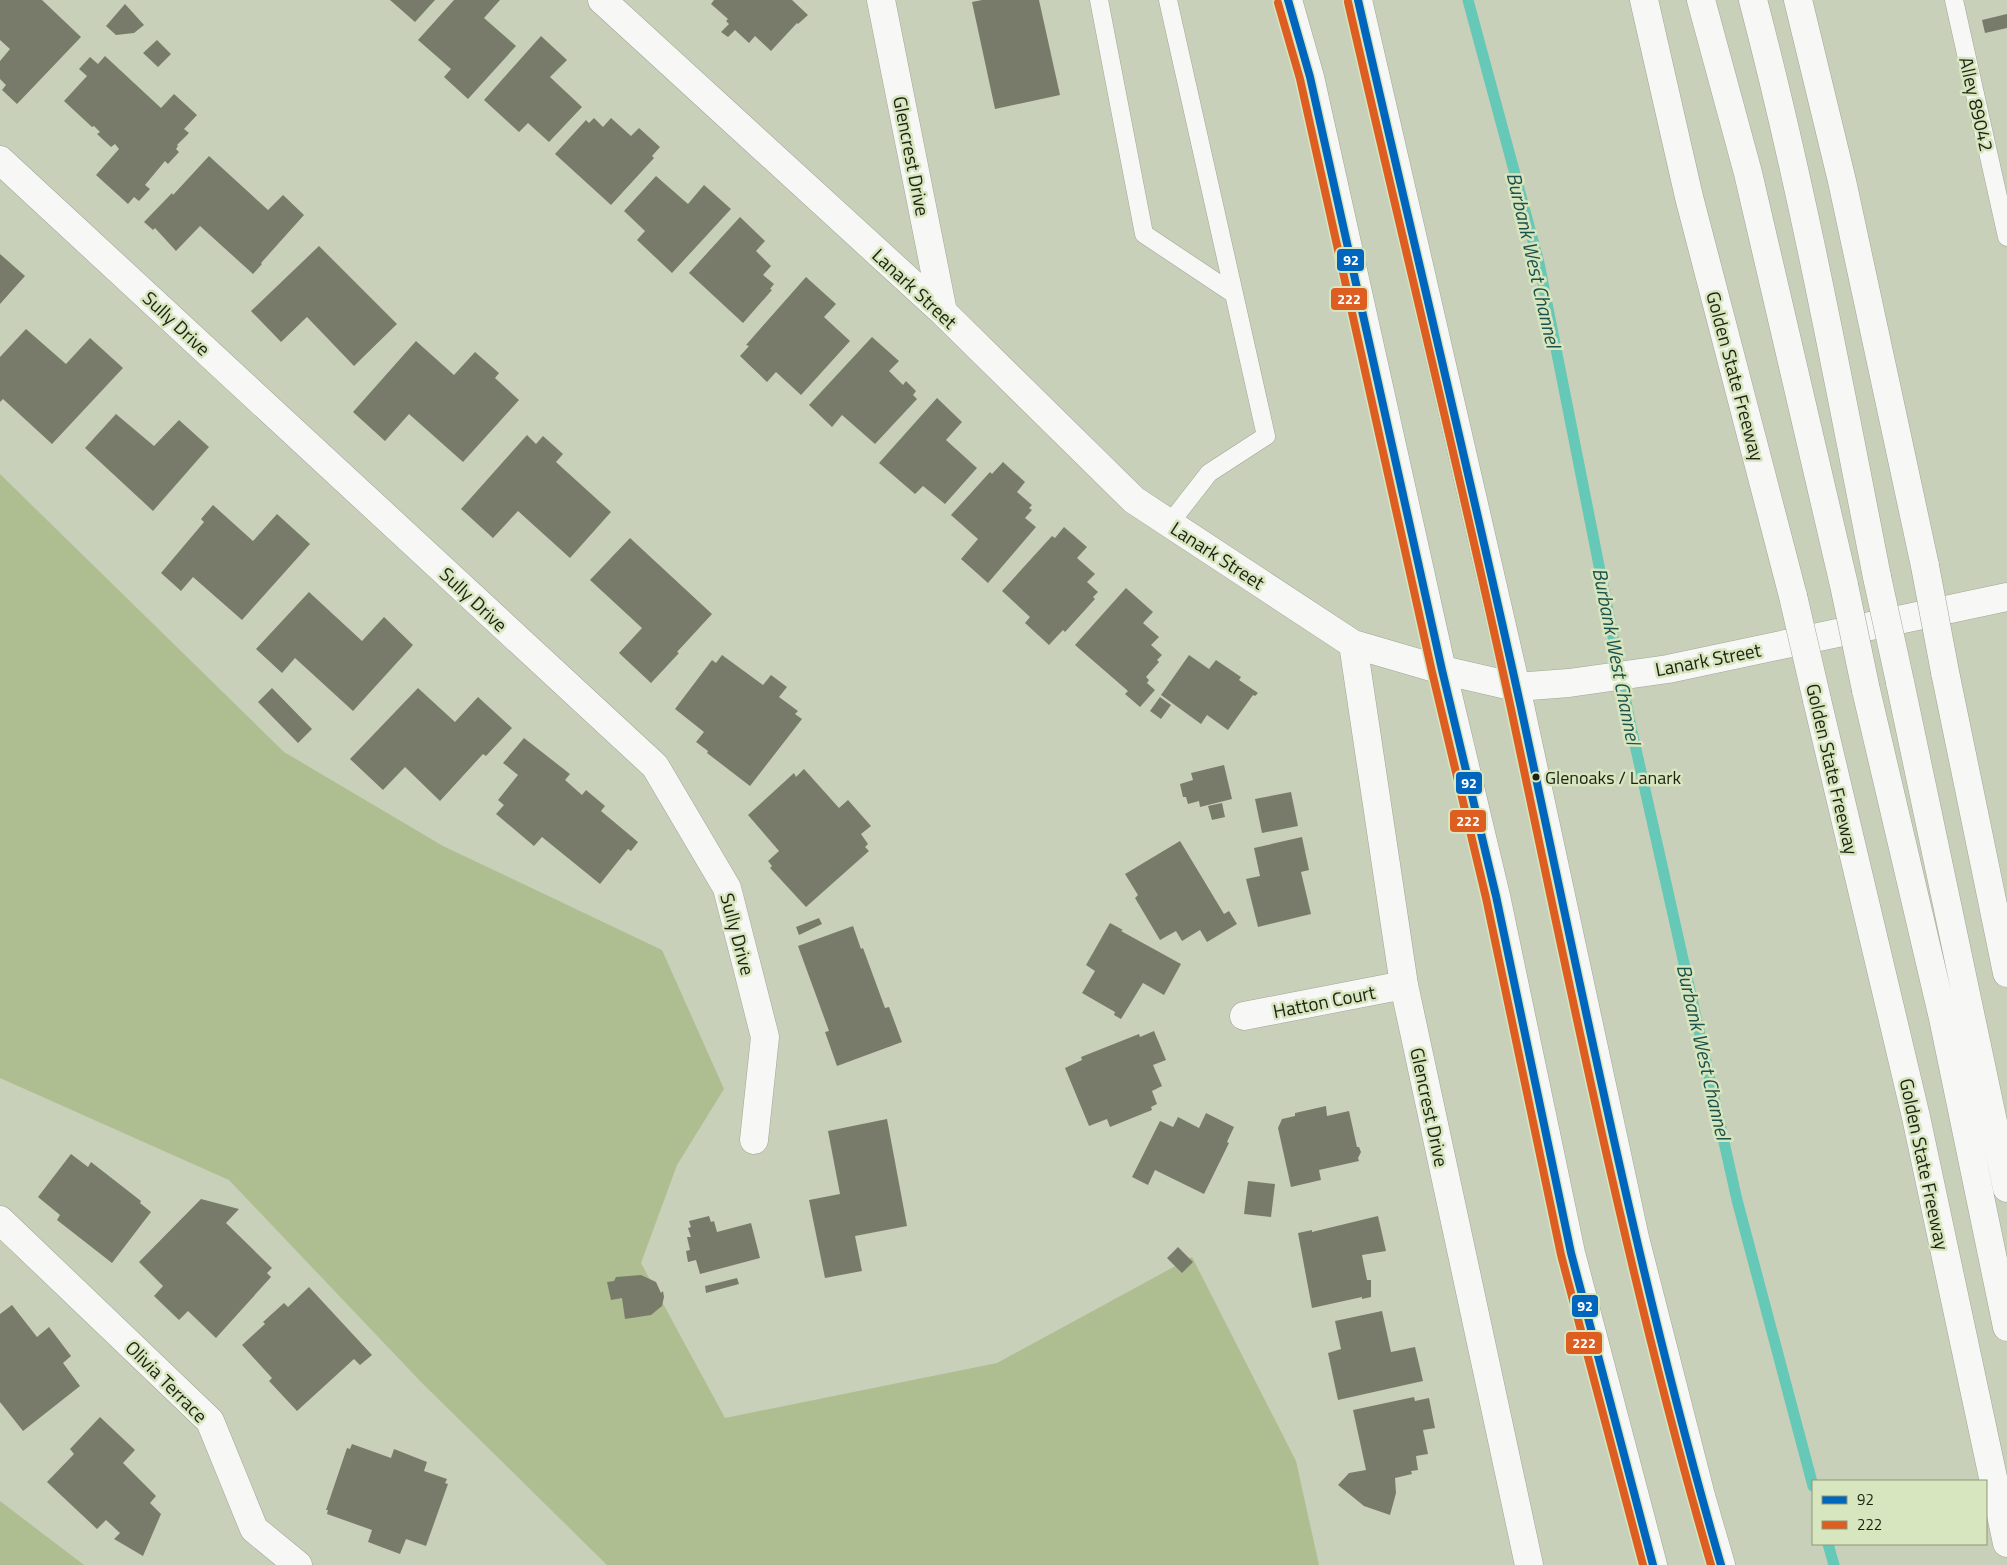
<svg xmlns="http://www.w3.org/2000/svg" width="2007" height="1565" font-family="'Titillium Web',sans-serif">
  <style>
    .green { fill: #aebe90 }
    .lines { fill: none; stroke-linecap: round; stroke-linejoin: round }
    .stream { stroke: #66c8b6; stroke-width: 11 }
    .building { fill: #787b6a }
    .service-casing { stroke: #9fa695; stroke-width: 19 }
    .minor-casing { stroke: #9fa695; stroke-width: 29 }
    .secondary-casing { stroke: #9fa695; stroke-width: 29 }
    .motorway-casing { stroke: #9fa695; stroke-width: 29 }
    .service { stroke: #f7f8f5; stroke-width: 18 }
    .minor { stroke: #f7f8f5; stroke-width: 28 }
    .secondary { stroke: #f7f8f5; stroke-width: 28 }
    .motorway { stroke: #f7f8f5; stroke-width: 28 }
    .motorway-bridge-casing { stroke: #9fa695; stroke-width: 29; stroke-linecap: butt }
    .motorway-bridge { stroke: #f7f8f5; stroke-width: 28 }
    .bus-1-casing { stroke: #d7e6be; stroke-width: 11 }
    .bus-2-casing { stroke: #d7e6be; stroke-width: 11 }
    .bus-1 { stroke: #0065bd; stroke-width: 8 }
    .bus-2 { stroke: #dd5e20; stroke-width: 8 }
    .bus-dot { fill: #1c2112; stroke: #d7e6be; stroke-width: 2 }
    .labels { text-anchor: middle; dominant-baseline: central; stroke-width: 5; stroke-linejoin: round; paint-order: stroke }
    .bus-label { font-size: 18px; fill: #1c2112; stroke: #d7e6be; text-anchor: start }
    .street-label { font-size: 19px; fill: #1c2112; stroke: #d7e6be }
    .water-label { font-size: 20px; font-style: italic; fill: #1a514b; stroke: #d7e6be }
    .line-badge { stroke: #d7e6be; stroke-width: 2 }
    .badge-label { font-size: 14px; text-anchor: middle; font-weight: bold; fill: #fff }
  </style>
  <rect width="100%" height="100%" fill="#c8d0ba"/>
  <path class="green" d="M0,474L284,752L443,846L662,950L724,1089L677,1165L641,1263L725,1418L997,1363L1192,1257L1296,1461L1319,1565H607L422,1383L229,1180L0,1078Z
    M0,1501L84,1565H0Z"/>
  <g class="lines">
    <path class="stream" d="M1468,0L1539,263L1631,727L1737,1200L1813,1486
      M1828,1544L1834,1565"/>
  </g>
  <path class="building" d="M0,0H42L81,37L17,104L2,90L6,85L0,79V61L10,49L0,40Z
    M390,0H435L415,22Z
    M454,0H500L484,18L516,46L468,99L444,77L451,69L418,40Z
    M714,0H792L808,15L798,24L797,23L771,51L755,36L749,43L735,30L728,37L721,32L729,24L726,21L728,19L711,4Z
    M982,0H1039L1060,95L995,109L972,2Z
    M125,4L144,25L134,33L116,35L106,26Z
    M2007,14V28L1985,33L1982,20Z
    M541,36L567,60L550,77L582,107L549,142L528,123L519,132L484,100Z
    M157,40L171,54L158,67L143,53Z
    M105,56L161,108L174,94L197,115L184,129L189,133L177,145L178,146L176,149L179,152L168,164L165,161L145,185L150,189L139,201L134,197L128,204L96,175L119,149L115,144L111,147L97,134L100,132L94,126L92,127L64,101L87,76L79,69L90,57L98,64Z
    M594,118L603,127L611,118L631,136L639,128L660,147L652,156L654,158L611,205L555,154L586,120L589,123Z
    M209,156L268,210L283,195L304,215L261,263L262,264L253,274L200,226L176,251L155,228L153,230L144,222L172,193L173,195Z
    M656,176L688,204L704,185L731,209L672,273L637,240L645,231L624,211Z
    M740,217L765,241L756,251L771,266L763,275L774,284L770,289L772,290L743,323L689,273Z
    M319,246L397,324L354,366L307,317L281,342L251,311Z
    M0,254L25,276L0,304Z
    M806,277L836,304L824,317L850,341L801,395L776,372L767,382L740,356L749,346L746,345Z
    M26,329L66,364L90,338L123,368L52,444L3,399L0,402V357Z
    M872,337L899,361L889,371L903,385L906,381L916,391L913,395L917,399L875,444L842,415L832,427L809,405Z
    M416,341L454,375L475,352L499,373L495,378L519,400L463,462L409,414L385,441L353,412Z
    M937,398L962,422L946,440L977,468L945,504L923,486L915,494L879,463Z
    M116,414L154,446L179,420L209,447L153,511L85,448Z
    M527,435L536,444L543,436L563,454L556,462L611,512L570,558L518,511L493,538L461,509Z
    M1003,462L1025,482L1017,492L1032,505L1029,508L1032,510L1025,518L1036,527L988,583L961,559L978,539L951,515L990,472L992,474Z
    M213,505L253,541L277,514L310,544L242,620L193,577L181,591L161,573L204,522L201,519Z
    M1064,527L1087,547L1077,558L1095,574L1087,582L1098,592L1093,597L1095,599L1065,632L1063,630L1049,645L1025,623L1030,617L1002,591L1052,536L1055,538Z
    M630,538L712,614L677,652L679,653L651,683L619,653L642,628L590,580Z
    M1126,588L1153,612L1143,623L1159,637L1151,645L1162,655L1157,660L1159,662L1146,677L1149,680L1147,683L1155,690L1140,707L1125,694L1128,691L1075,645Z
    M309,592L362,641L384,617L413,645L353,711L295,658L282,673L256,649Z
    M722,655L763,685L771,675L787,687L779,697L798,711L795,714L802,719L750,786L707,753L708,751L696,742L704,732L675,709L712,660L716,663Z
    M1189,655L1209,669L1216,660L1241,677L1239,680L1258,693L1255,696L1253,695L1228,730L1207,715L1201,724L1161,695Z
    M272,688L312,729L298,743L258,702Z
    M418,688L455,722L478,697L512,728L486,756L483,754L440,801L405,767L383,790L350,759Z
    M1160,697L1171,705L1161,719L1150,711Z
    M524,738L570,774L565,780L582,795L586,790L605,806L601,811L638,842L631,851L628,849L600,884L542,837L534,846L496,814L504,805L498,800L518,775L503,763Z
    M1224,765L1232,799L1200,807L1199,801L1188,804L1186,797H1183L1180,784L1193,780L1191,773Z
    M804,769L839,808L848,800L871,826L861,834L868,844L865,847L869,851L806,907L770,868L772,866L768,861L779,851L748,815L794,773L796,777Z
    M1291,792L1298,826L1262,833L1255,799Z
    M1222,803L1225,817L1212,820L1208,806Z
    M1302,837L1309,870L1301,872L1311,914L1258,927L1246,879L1260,876L1254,848Z
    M1180,841L1224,914L1229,911L1237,924L1207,942L1200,930L1182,941L1176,931L1160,940L1135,898L1138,895L1125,874Z
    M819,918L822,924L799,935L796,927Z
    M1110,923L1123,930L1121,931L1181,964L1164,995L1143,983L1121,1019L1114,1015L1115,1012L1082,993L1095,971L1086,965Z
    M853,926L861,949L863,948L885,1008L889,1007L902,1042L837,1066L825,1032L829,1031L798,946Z
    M1154,1031L1166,1060L1153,1065L1162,1086L1152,1091L1157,1104L1151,1107L1152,1110L1110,1127L1107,1119L1089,1126L1065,1068L1082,1060L1081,1057L1139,1034L1140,1037Z
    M1326,1106L1327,1116L1349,1111L1357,1147H1359L1361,1152L1358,1158L1359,1161L1319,1170L1321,1180L1291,1187L1278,1128L1282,1119L1295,1116V1113Z
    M1206,1113L1234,1127L1227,1142L1229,1143L1204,1194L1155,1170L1148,1185L1132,1177L1160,1121L1173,1127L1178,1117L1199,1128Z
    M887,1119L907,1226L855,1236L862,1271L825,1278L809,1200L840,1194L828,1131Z
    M71,1154L88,1167L91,1162L141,1201L140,1203L151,1212L112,1263L57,1220L60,1215L38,1197Z
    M1248,1181L1275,1184L1271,1217L1244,1214Z
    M201,1199L239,1209L226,1223L272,1268L267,1273L271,1277L216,1338L188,1311L179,1320L154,1296L163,1286L139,1262Z
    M709,1216L711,1222L714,1221L717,1232L751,1223L760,1258L700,1274L696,1260L688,1262L686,1251L690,1250L687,1237H691L688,1228L691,1227L689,1221Z
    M1378,1216L1386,1251L1362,1255L1367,1280H1371V1297L1362,1299V1297L1312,1308L1298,1233L1312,1230V1232Z
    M1178,1247L1193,1262L1182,1273L1167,1258Z
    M641,1275L656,1282L661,1293L663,1291L664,1297L662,1306L651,1315L625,1319L622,1298L611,1300L607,1282L614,1281L616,1277Z
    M737,1278L739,1284L706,1293L705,1286Z
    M309,1287L372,1355L360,1365L354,1359L297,1411L269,1381L272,1378L242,1345L265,1324L263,1322L284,1303L288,1307Z
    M12,1305L37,1337L49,1327L71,1356L63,1363L80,1386L23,1431L0,1402V1314Z
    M1382,1311L1391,1352L1415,1347L1423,1381L1338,1400L1328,1353L1341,1349L1335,1321Z
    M1414,1397L1415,1401L1429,1398L1435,1428L1423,1430L1428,1454L1416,1456L1418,1470L1411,1471L1412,1474L1395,1478L1396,1493L1390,1515L1364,1506L1338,1485L1349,1473L1366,1470L1353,1410Z
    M100,1417L135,1450L123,1463L156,1496L150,1503L161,1514L143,1556L114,1539L120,1533L106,1520L97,1529L47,1482L74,1454L70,1449Z
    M352,1444L391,1458L394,1449L427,1462L424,1471L447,1479L445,1483L448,1484L426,1546L406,1539L400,1554L368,1542L372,1530L327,1514L328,1510H326L347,1448L350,1449Z"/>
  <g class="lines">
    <defs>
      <path id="service" d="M1099,0L1144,234L1234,294
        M1168,0L1266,436L1209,473L1170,523
        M1954,0L2007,237"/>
      <path id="minor" d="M602,0L943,312L1134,500L1353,644L1442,670L1516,687L1569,683L1668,669L2007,597
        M881,0L943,312
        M0,160L655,766L727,888L765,1037L754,1140
        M1353,644L1404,985L1529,1565
        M1244,1016L1404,985
        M0,1220L210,1421L254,1529L298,1565"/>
      <path id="secondary" d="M1288,0L1310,77L1442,670L1496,896L1571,1253L1653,1565
        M1358,0L1516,687L1635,1238L1701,1496L1721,1565"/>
      <path id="motorway" d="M1644,0L1689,197L1793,596
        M1701,0L1748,173L1844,585
        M1753,0C1803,190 1839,384 1877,577
        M1798,0L1842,181L1925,566
        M1945,672L2007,973
        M1900,682L2007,1188
        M1866,690L1943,1018L2007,1327
        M1817,700L1916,1117L2007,1543"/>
    </defs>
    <use href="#service" class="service-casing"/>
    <use href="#minor" class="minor-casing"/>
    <use href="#secondary" class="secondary-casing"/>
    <use href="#motorway" class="motorway-casing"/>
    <use href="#service" class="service"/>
    <use href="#minor" class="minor"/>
    <use href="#secondary" class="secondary"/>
    <use href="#motorway" class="motorway"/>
    <defs>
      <path id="motorway-bridge" d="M1925,566L1945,672
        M1877,577L1900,682
        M1844,585L1866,690
        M1793,596L1817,700"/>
    </defs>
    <use href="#motorway-bridge" class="motorway-bridge-casing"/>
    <use href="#motorway-bridge" class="motorway-bridge"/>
    <defs>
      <path id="bus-1" d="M1288,0L1310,77L1442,670L1496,896L1571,1253L1653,1565
        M1358,0C1412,236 1469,472 1521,708C1583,995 1639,1283 1721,1565"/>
      <path id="bus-2" d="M1348,2C1402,238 1460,473 1511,709C1572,996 1629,1284 1711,1565
        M1278,3L1300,79L1432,672L1486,898L1561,1255L1643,1565"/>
    </defs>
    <use href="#bus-1" class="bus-1-casing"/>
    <use href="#bus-2" class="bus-2-casing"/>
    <use href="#bus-1" class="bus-1"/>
    <use href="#bus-2" class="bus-2"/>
  </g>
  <circle class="bus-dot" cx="1536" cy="777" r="4.5"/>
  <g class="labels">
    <g class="bus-label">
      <text x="1545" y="777">Glenoaks / Lanark</text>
    </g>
    <g class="street-label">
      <text transform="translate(1977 104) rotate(77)">Alley 89042</text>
      <text transform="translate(912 156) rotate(79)">Glencrest Drive</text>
      <text transform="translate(915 288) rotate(43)">Lanark Street</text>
      <text transform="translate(177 323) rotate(43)">Sully Drive</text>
      <text transform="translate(1736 376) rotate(75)">Golden State Freeway</text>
      <text transform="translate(1218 555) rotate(33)">Lanark Street</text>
      <text transform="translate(474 599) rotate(43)">Sully Drive</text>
      <text transform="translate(1708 659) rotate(-11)">Lanark Street</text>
      <text transform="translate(1833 769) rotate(77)">Golden State Freeway</text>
      <text transform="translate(738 934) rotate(75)">Sully Drive</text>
      <text transform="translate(1324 1001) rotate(-11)">Hatton Court</text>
      <text transform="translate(1430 1107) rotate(78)">Glencrest Drive</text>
      <text transform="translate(1925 1164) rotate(78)">Golden State Freeway</text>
      <text transform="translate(167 1381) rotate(45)">Olivia Terrace</text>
    </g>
    <g class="water-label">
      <text transform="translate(1534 260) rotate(77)">Burbank West Channel</text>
      <text transform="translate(1617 656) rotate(79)">Burbank West Channel</text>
      <text transform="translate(1704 1052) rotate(77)">Burbank West Channel</text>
    </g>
  </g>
  <g class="line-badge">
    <rect x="1336" y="248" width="29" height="24" rx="5" fill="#0065bd"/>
    <rect x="1330" y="287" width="38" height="24" rx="5" fill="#dd5e20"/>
    <rect x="1455" y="771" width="28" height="24" rx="5" fill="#0065bd"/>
    <rect x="1449" y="809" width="38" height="24" rx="5" fill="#dd5e20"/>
    <rect x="1571" y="1294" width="28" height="24" rx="5" fill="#0065bd"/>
    <rect x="1565" y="1331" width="38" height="24" rx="5" fill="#dd5e20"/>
  </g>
  <g class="badge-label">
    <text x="1351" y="265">92</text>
    <text x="1349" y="304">222</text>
    <text x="1469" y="788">92</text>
    <text x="1468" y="826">222</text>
    <text x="1585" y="1311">92</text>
    <text x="1584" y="1348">222</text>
  </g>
  <rect x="1812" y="1480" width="175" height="65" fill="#d7e6be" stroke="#8c9779"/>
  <rect x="1822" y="1496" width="25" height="8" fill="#0065bd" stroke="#8c9779"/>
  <text x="1857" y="1505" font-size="15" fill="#1c2112">92</text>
  <rect x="1822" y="1521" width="25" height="8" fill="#dd5e20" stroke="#8c9779"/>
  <text x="1857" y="1530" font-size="15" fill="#1c2112">222</text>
</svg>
